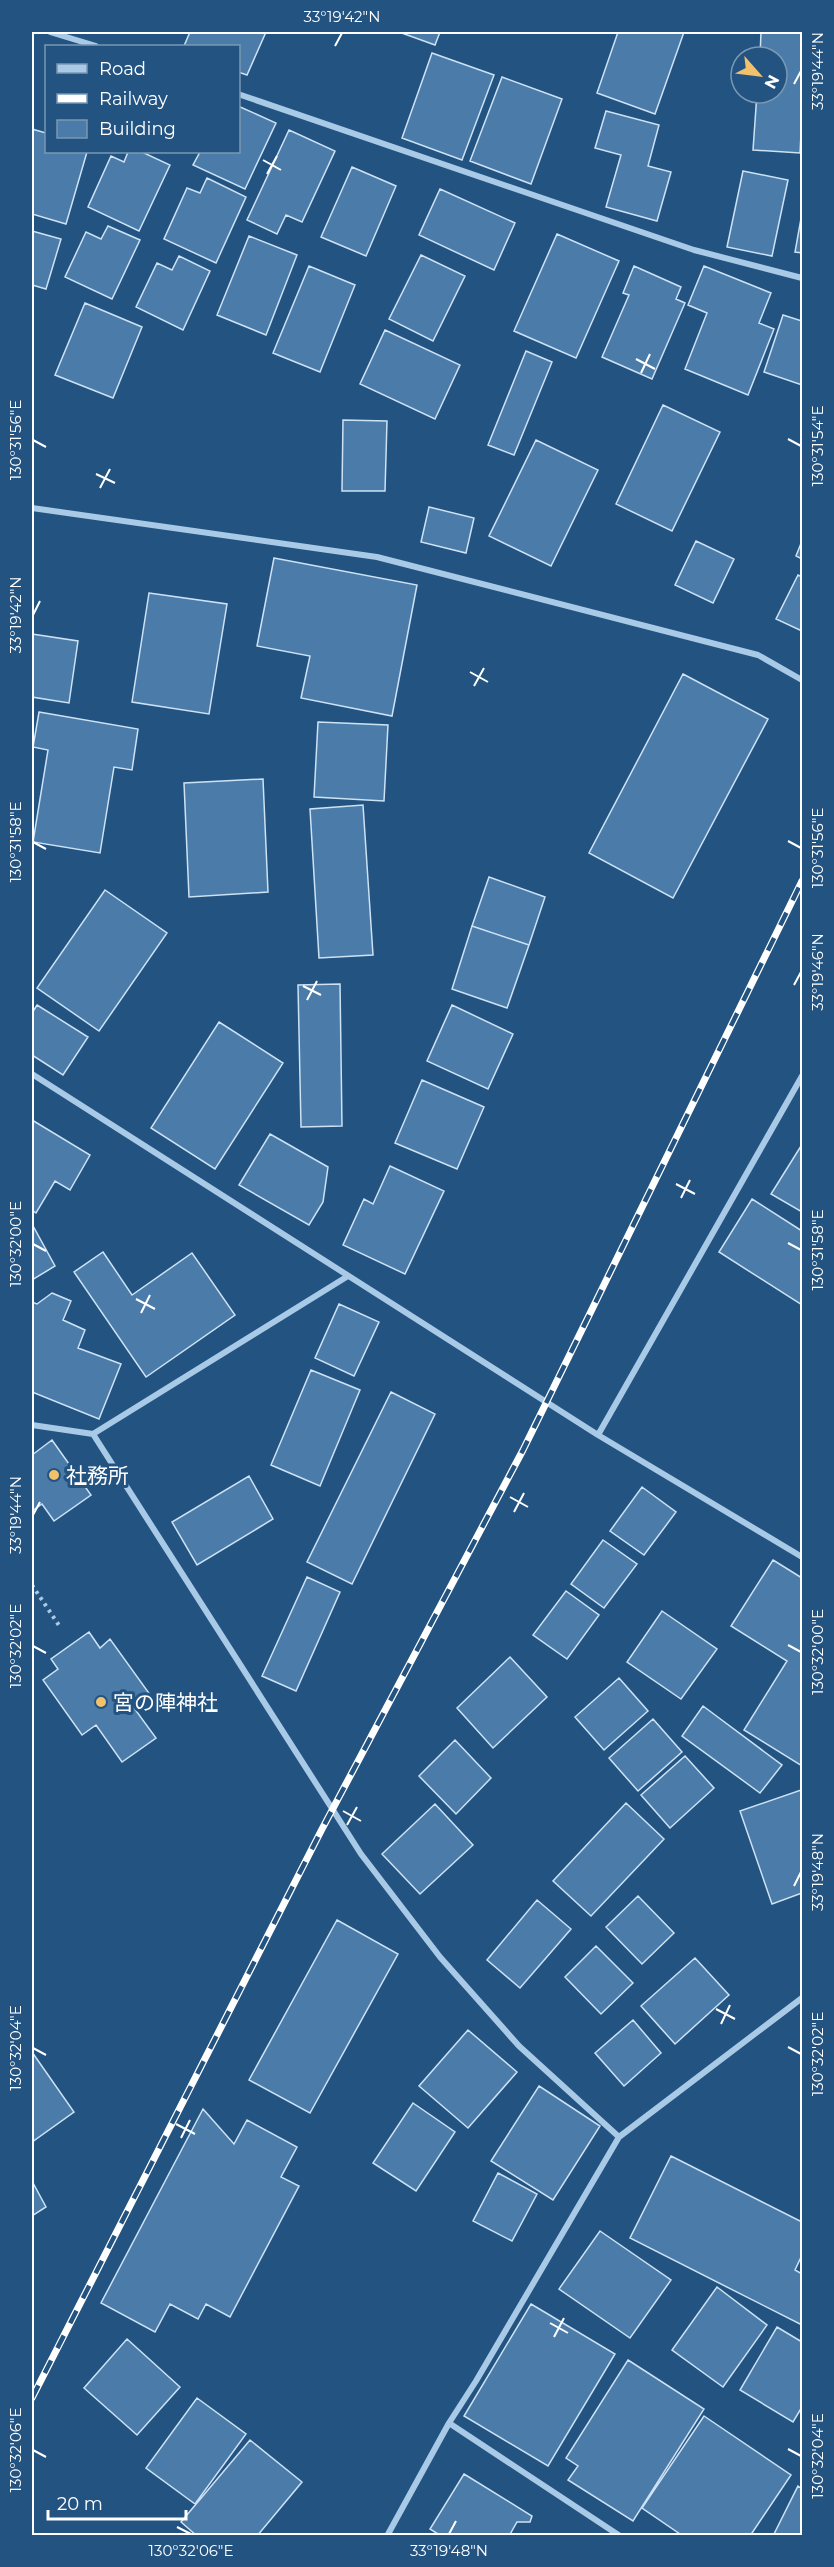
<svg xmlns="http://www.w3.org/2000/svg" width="834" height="2567" font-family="Montserrat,'Noto Sans JP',sans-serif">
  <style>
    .building { fill: #4b7ca9; stroke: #cde2f5; stroke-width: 1.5 }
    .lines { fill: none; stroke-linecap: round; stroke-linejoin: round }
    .path { stroke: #a9cae7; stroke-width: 4; stroke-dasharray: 3 4.5; stroke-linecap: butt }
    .minor { stroke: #a9cae7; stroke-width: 6 }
    .rail-casing { stroke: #fff; stroke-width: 7 }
    .rail { stroke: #235380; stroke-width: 4.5; stroke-dasharray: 14; stroke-linecap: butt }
    .ticks { fill: none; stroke: #fff; stroke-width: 2 }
    .poi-dot { fill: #f2c16c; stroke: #235380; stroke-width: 2 }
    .labels { text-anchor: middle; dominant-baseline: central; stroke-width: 6; stroke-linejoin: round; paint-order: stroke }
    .poi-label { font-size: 21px; fill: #fff; stroke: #235380; text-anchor: start }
    .neatline { fill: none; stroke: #fff; stroke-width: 2 }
    .ticks-label { font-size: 15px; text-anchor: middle; fill: #fff }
  </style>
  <rect width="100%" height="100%" fill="#235380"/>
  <path class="building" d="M190,32H266L247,75L238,72V46H184Z
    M399,32H440L435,45Z
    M618,32H684L655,114L597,93Z
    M761,32H802V114L800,153L753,150L757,93H777V57H760Z
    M432,53L494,75L462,160L402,138Z
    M502,77L562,99L531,184L470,161Z
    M238,106L276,123L245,189L193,165L200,152H238Z
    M606,111L659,125L648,166L671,172L657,221L606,207L621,155L595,148Z
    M32,129L46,133V152H87L66,224L32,214Z
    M289,130L335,151L302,222L286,215L277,234L247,220Z
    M128,152H142L170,165L139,231L88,207L111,156L124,162Z
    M352,167L396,186L366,256L321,237Z
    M743,171L788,180L772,256L727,247Z
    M207,178L246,197L216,263L164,239L187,188L200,193Z
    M440,189L515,223L494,270L419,235Z
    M802,213V253L795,252Z
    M108,226L140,240L112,299L65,277L86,232L101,239Z
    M32,231L61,239L46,289L32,285Z
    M557,234L619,261L576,358L514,331Z
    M249,236L297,255L266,335L217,315Z
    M421,255L465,276L433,341L389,319Z
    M179,256L210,271L183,330L136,307L157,263L172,270Z
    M309,266L355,285L320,372L273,353Z
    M634,266L681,287L676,299L685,303L652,379L602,357L629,295L623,293Z
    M704,266L771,293L759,323L774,329L748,395L685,369L707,313L688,305Z
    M85,303L142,327L113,398L55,375Z
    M783,315L802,321V385L764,372Z
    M385,330L460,365L435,419L360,384Z
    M526,351L552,362L514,455L488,445Z
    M663,405L720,432L672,531L616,504Z
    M343,420L387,421L385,491H342Z
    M536,440L598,470L551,566L489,536Z
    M429,507L474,518L466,553L421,542Z
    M696,541L734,559L713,603L675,585Z
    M802,541V559L796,556Z
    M274,558L417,585L392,716L301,698L310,656L257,646Z
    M798,575L802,577V631L776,619Z
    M149,593L227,604L209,714L132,702Z
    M32,634L78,641L69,703L32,697Z
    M683,674L768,719L673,898L589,853Z
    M39,712L138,729L132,770L114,767L100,853L33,842L48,750L33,747Z
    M318,722L388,725L384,801L314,797Z
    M263,779L268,892L189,897L184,783Z
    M363,805L373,955L319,958L310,809Z
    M489,877L545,897L529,945L472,926Z
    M105,890L167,933L99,1031L37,988Z
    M472,926L529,945L507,1008L452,989Z
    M340,984L342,1126L301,1127L298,985Z
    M37,1005L88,1037L63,1075L32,1055V1013Z
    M452,1005L513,1034L488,1089L427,1061Z
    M219,1022L283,1063L215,1169L151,1128Z
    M422,1080L484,1107L457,1169L395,1143Z
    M32,1120L90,1155L70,1190L55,1181L36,1213L32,1210Z
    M270,1134L328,1167L323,1202L309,1225L239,1185Z
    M801,1146L802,1147V1212L771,1194Z
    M390,1166L444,1191L405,1274L343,1245L364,1199L373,1204Z
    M752,1199L802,1231V1305L719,1252Z
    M32,1224L55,1266L32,1280Z
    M103,1252L132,1295L192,1253L235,1315L146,1377L74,1272Z
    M52,1293L71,1301L63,1320L85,1330L78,1348L121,1364L99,1419L32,1392V1302L37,1304Z
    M339,1304L379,1322L354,1376L315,1358Z
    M311,1370L360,1390L320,1486L271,1465Z
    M391,1392L435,1414L352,1584L307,1562Z
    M52,1440L91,1495L54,1521L42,1504L32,1511V1455Z
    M249,1476L273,1519L197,1565L172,1522Z
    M642,1487L676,1512L644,1555L610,1531Z
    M603,1540L637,1564L604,1608L571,1584Z
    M773,1560L802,1578V1766L744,1730L787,1661L731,1626Z
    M307,1577L340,1592L296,1691L262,1676Z
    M566,1591L599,1615L567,1659L533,1635Z
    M662,1611L717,1649L681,1699L627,1662Z
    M89,1632L100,1648L110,1639L151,1696L134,1708L156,1738L122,1762L96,1725L82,1735L43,1680L58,1669L51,1659Z
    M510,1657L547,1697L493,1748L457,1708Z
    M619,1678L648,1711L604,1750L575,1717Z
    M703,1706L782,1765L760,1793L682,1736Z
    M653,1719L682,1752L638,1791L609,1758Z
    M455,1740L491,1778L456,1814L419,1776Z
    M685,1756L714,1788L670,1828L641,1795Z
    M801,1790L802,1893L772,1904L740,1811Z
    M626,1803L664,1839L591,1916L553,1881Z
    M435,1804L473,1845L420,1894L382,1854Z
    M638,1896L674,1933L642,1964L606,1927Z
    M537,1900L571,1929L520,1988L487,1960Z
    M337,1920L398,1954L310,2113L249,2080Z
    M596,1946L633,1983L601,2014L565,1977Z
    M695,1958L729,1995L675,2044L641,2006Z
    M633,2020L661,2053L624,2086L595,2053Z
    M468,2030L517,2072L468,2128L419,2086Z
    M32,2052L74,2112L32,2142Z
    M539,2086L600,2126L553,2200L491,2161Z
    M413,2103L455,2132L416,2191L373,2163Z
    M203,2109L234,2144L247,2120L297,2147L281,2177L299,2186L230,2317L206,2304L198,2319L170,2304L155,2332L101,2303Z
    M671,2156L802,2222V2255L795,2270L802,2274V2325L630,2238Z
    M498,2173L537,2194L512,2241L473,2221Z
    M32,2181L46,2207L32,2216Z
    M600,2231L671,2280L630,2338L559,2289Z
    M717,2287L767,2325L723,2387L672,2350Z
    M531,2304L615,2354L548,2466L464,2416Z
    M777,2327L802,2342V2407L793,2422L740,2390Z
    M127,2339L180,2387L137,2435L84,2388Z
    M628,2360L704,2409L633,2521L568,2480L578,2466L566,2458Z
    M197,2398L246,2434L195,2504L146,2468Z
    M704,2416L791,2475L750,2536H683L642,2508Z
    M250,2440L302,2482L257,2536H197L181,2522Z
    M464,2474L532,2516L530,2522H517L509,2536H441L430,2529Z
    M798,2486L802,2489V2536H773Z"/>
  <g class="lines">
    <path class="path" d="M32,1585L60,1627"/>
    <path class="minor" d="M50,32L96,46
      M238,94L694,250L802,278
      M32,508L377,557L758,655L802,680
      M32,1074L598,1435L802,1557
      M32,1425L93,1434L348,1276
      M93,1434L361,1854L440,1957L519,2046L619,2137
      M598,1435L802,1076
      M449,2423L620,2536
      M387,2536L449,2423L476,2381L619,2137L802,1998"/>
    <defs>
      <path id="rail" d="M32,2398L321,1831L523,1450L802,881"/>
    </defs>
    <use href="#rail" class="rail-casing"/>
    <use href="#rail" class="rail"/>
  </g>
  <path class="ticks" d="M335,46L342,33M794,84L801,71M263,160L281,170M267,174L277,156M636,359L655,369M641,373L650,354M788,439L801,446M33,440L46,447M96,474L115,483M100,488L110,469M33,615L40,601M470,672L488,682M474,686L484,668M788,841L801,848M33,842L46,849M794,985L801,972M303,986L321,995M307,1000L317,981M676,1184L695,1194M681,1198L690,1180M788,1243L801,1250M33,1244L46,1251M136,1299L155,1309M141,1313L150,1295M510,1497L528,1507M514,1512L524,1493M33,1515L40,1502M788,1645L801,1652M33,1646L46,1653M343,1811L361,1821M347,1825L357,1807M794,1886L801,1872M716,2009L735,2019M721,2024L730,2005M788,2047L801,2054M33,2048L46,2055M176,2124L195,2134M181,2138L190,2120M550,2323L568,2333M554,2337L564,2318M788,2449L801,2456M33,2450L46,2457M177,2527L191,2534M449,2534L456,2521"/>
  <g class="poi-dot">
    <circle cx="54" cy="1475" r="6"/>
    <circle cx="101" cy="1702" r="6"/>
  </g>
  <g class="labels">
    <g class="poi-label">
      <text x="66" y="1475">社務所</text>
      <text x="113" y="1702">宮の陣神社</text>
    </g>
  </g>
  <rect width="834" height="2567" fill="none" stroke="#235380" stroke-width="66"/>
  <rect x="45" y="45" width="195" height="108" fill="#235380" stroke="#7b98b3" stroke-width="1.5"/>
  <rect x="57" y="64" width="30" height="9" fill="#a9cae7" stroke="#7b98b3" stroke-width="1.5"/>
  <text x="99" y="75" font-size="18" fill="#ffffff">Road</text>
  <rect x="57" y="94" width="30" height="9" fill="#ffffff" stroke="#7b98b3" stroke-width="1.5"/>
  <text x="99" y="105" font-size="18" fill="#ffffff">Railway</text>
  <rect x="57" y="120" width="30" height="18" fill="#4b7ca9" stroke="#7b98b3" stroke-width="1.5"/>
  <text x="99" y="135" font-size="18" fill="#ffffff">Building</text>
  <g transform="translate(759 75) rotate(118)"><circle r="28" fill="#235380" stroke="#7b98b3" stroke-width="1.5"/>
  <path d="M0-4.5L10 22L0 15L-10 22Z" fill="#f2c16c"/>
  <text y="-9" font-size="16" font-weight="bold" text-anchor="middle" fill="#ffffff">N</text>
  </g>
  <path d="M48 2510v9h138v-9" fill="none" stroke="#ffffff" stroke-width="3"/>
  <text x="57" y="2510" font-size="18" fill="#ffffff" stroke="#235380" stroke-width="4.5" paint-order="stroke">20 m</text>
  <rect x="33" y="33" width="768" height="2501" class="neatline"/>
  <g class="ticks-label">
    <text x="342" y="22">33°19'42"N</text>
    <text transform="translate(818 71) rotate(-90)" y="5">33°19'44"N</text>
    <text transform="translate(16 440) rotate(-90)" y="5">130°31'56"E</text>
    <text transform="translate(818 446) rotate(-90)" y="5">130°31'54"E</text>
    <text transform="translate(16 615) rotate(-90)" y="5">33°19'42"N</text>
    <text transform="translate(16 842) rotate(-90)" y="5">130°31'58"E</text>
    <text transform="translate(818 848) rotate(-90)" y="5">130°31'56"E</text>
    <text transform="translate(818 972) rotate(-90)" y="5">33°19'46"N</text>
    <text transform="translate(16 1244) rotate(-90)" y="5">130°32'00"E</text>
    <text transform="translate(818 1250) rotate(-90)" y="5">130°31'58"E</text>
    <text transform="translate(16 1515) rotate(-90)" y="5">33°19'44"N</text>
    <text transform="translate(16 1646) rotate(-90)" y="5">130°32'02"E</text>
    <text transform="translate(818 1652) rotate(-90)" y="5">130°32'00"E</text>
    <text transform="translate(818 1872) rotate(-90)" y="5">33°19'48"N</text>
    <text transform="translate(16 2048) rotate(-90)" y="5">130°32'04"E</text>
    <text transform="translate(818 2054) rotate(-90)" y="5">130°32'02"E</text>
    <text transform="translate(16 2450) rotate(-90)" y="5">130°32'06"E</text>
    <text transform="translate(818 2456) rotate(-90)" y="5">130°32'04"E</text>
    <text x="191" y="2556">130°32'06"E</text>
    <text x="449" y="2556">33°19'48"N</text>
  </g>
</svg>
